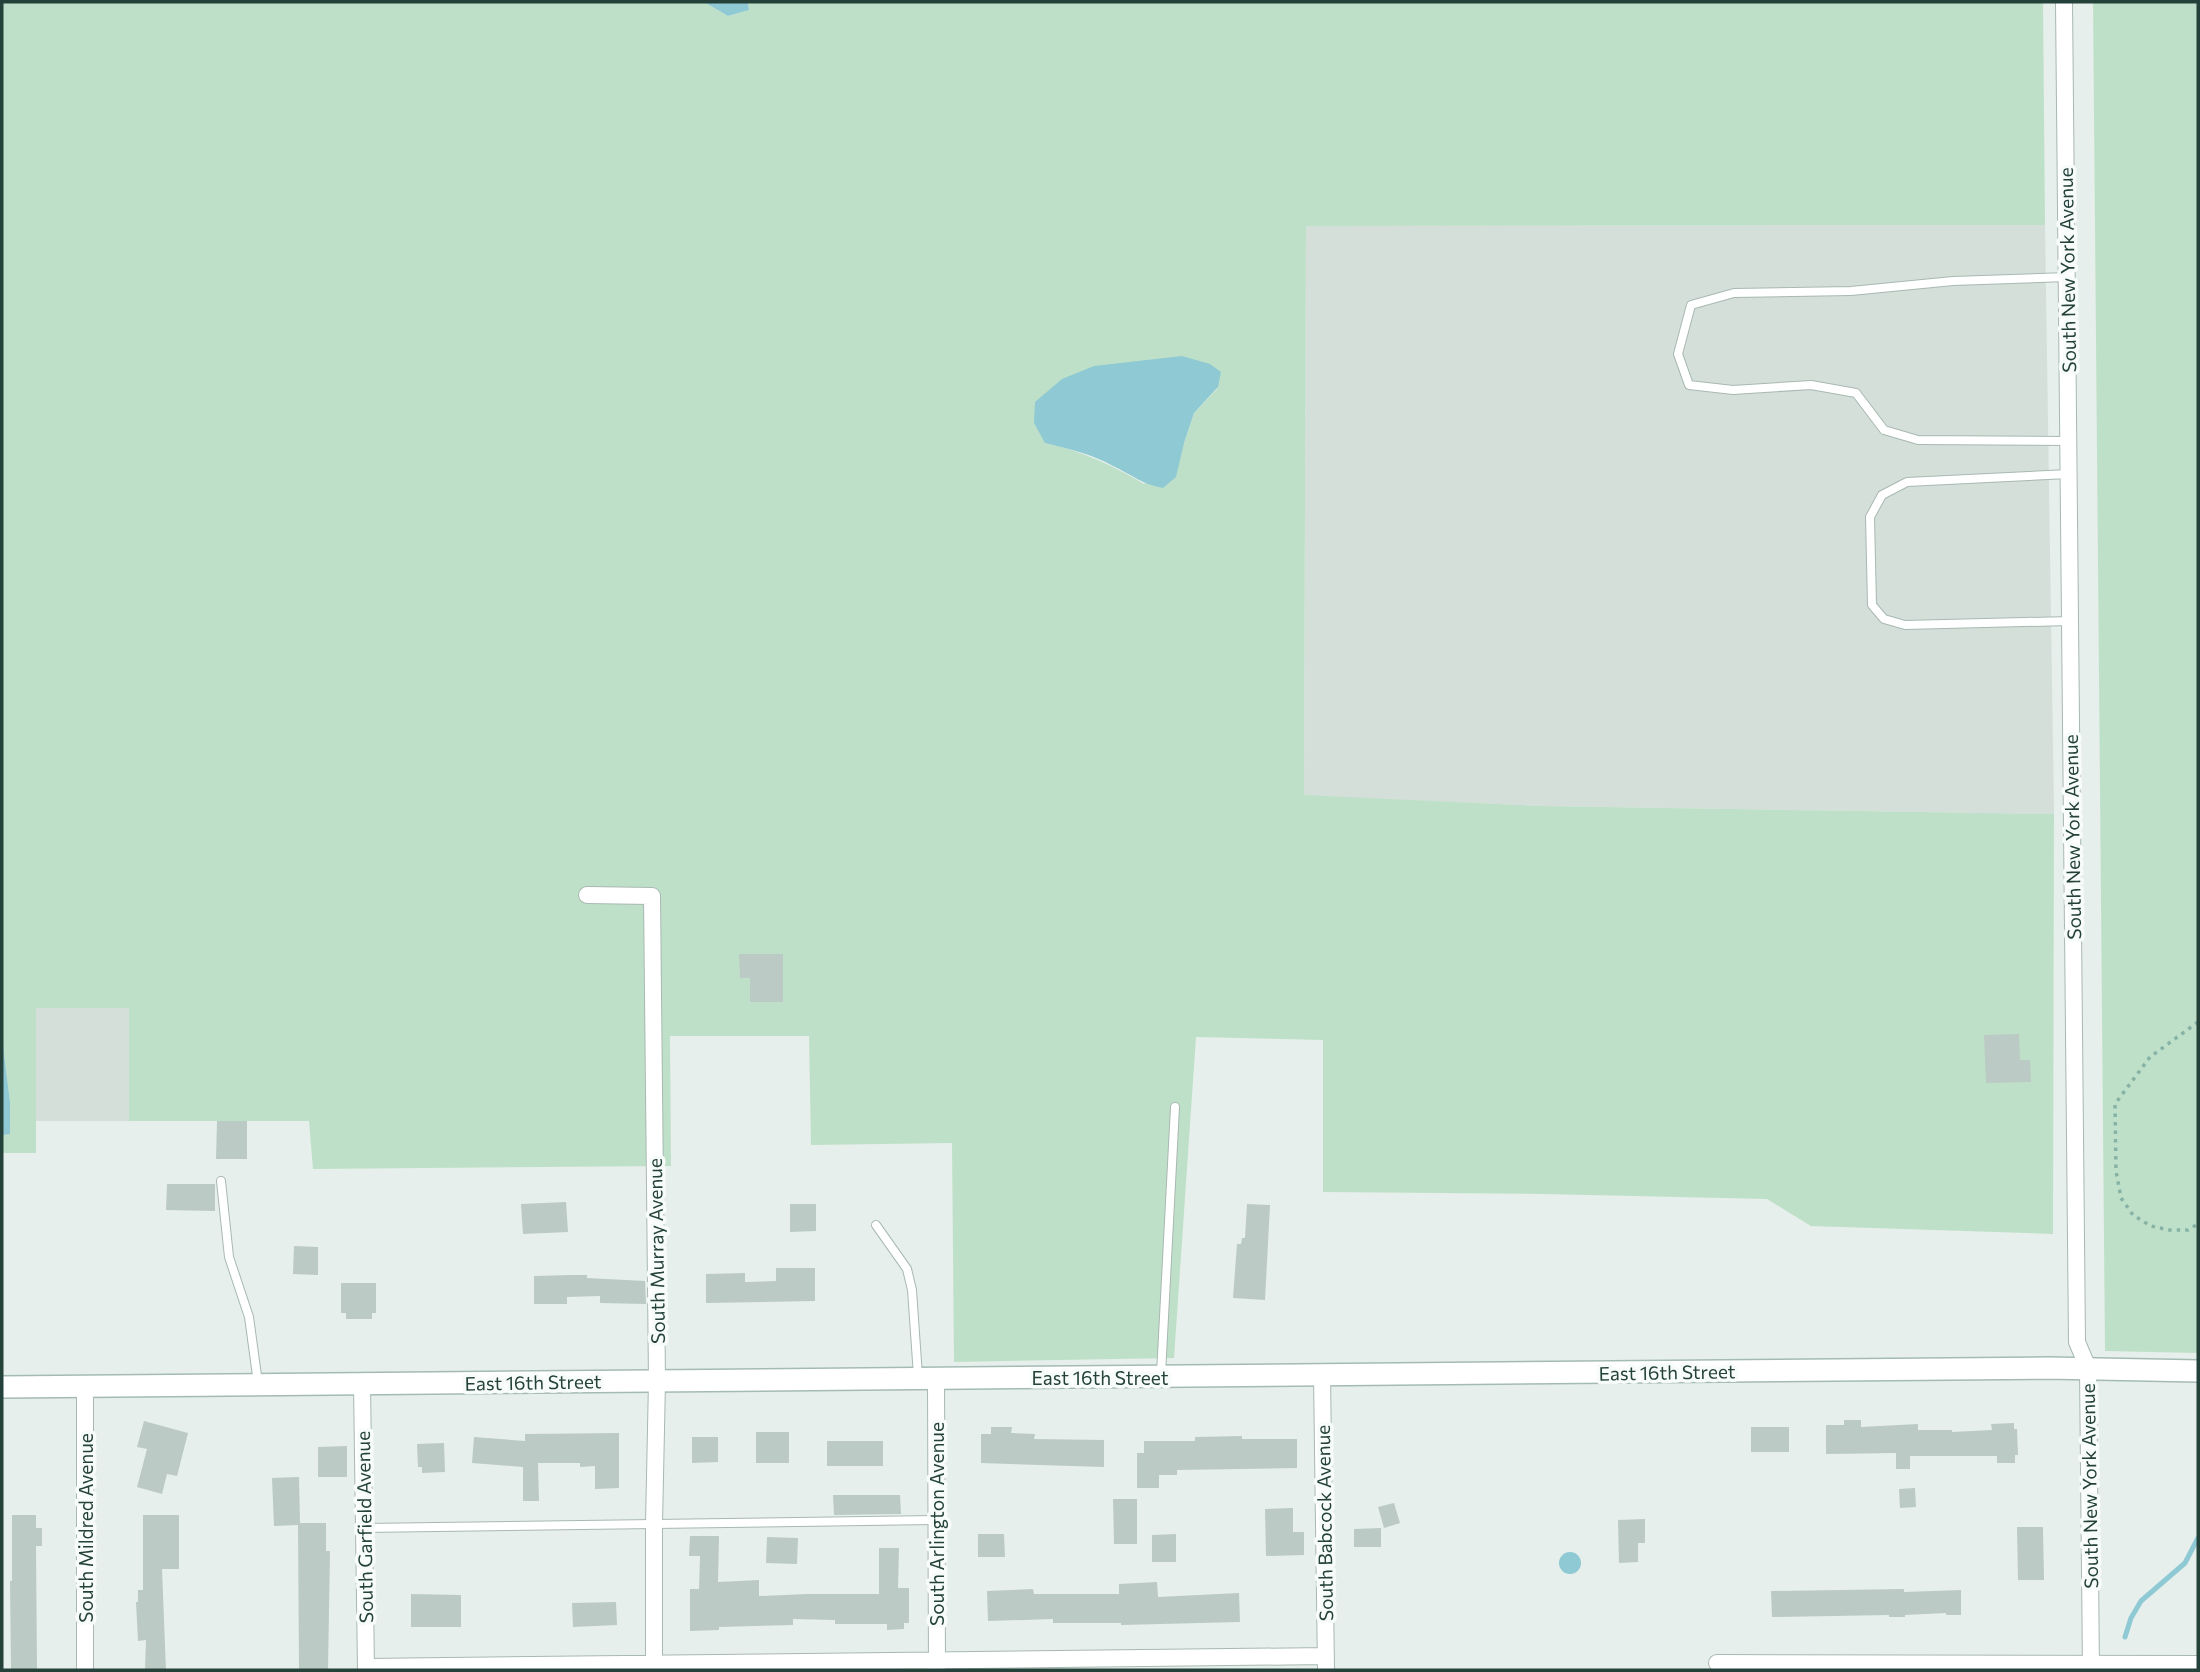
<svg xmlns="http://www.w3.org/2000/svg" width="2200" height="1672" font-family="Commissioner,sans-serif">
  <style>
    .built { fill: #d4dfda }
    .green { fill: #bfe0c8; fill-rule: evenodd }
    .water { fill: #8ec9d4 }
    .lines { fill: none; stroke-linecap: round; stroke-linejoin: round }
    .stream { stroke: #8ec9d4; stroke-width: 5 }
    .building { fill: #bbcac4 }
    .lane-casing { stroke: #a8b8b2; stroke-width: 10 }
    .street-casing { stroke: #a8b8b2; stroke-width: 18 }
    .secondary-casing { stroke: #a4bbb3; stroke-width: 24 }
    .path { stroke: #86b3a5; stroke-width: 3.5; stroke-dasharray: 3.5 5; stroke-linecap: butt }
    .lane { stroke: #fff; stroke-width: 8 }
    .street { stroke: #fff; stroke-width: 16 }
    .secondary { stroke: #fff; stroke-width: 21 }
    .labels { text-anchor: middle; dominant-baseline: central; stroke-width: 7; stroke-linejoin: round; paint-order: stroke }
    .street-label { font-size: 19px; fill: #24423a; stroke: #f7fbf9 }
  </style>
  <rect width="100%" height="100%" fill="#e6efeb"/>
  <path class="built" d="M2045,225L2054,814L1543,806L1304,796L1306,226Z
    M129,1007V1121H36V1008Z"/>
  <path class="green" d="M2,2H704L728,16L749,10L748,2H2043L2045,225L1306,226L1304,795L1543,806L2054,814L2053,1234L1811,1226L1767,1199L1544,1194L1323,1192V1040L1196,1037L1174,1358L954,1362L952,1143L811,1145L809,1036H670L671,1166L313,1169L309,1121H129V1008H36V1153H2V1135L10,1133V1102L2,1038ZM1218,388L1194,413L1184,443L1144,484C1112,465 1082,451 1045,443Z
    M2093,2H2198V1353L2105,1351Z"/>
  <path class="water" d="M704,2H748L749,10L728,16Z
    M1182,356L1210,364L1221,372L1218,387L1194,413L1184,443L1176,477L1163,488C1142,484 1132,475 1113,466C1092,454 1069,449 1045,443L1034,423L1035,402L1062,379L1094,366Z
    M2,1038L10,1102V1134L2,1135Z
    M1559 1563a11 11 0 1 1 22 0a11 11 0 1 1-22 0Z"/>
  <g class="lines">
    <path class="stream" d="M2125,1637L2131,1618L2141,1601L2185,1563L2198,1538"/>
  </g>
  <path class="building" d="M739,954H783V1002H750V978H740Z
    M2019,1034L2020,1060H2030L2031,1082L1986,1083L1984,1035Z
    M217,1121H247V1159H216Z
    M167,1184H215V1211L166,1210Z
    M566,1202L568,1232L523,1234L521,1204Z
    M790,1204H816V1231L790,1232Z
    M1247,1204L1270,1205L1265,1300L1233,1298L1237,1244H1241L1242,1238H1245Z
    M294,1246L318,1247V1275L293,1274Z
    M776,1268H815V1301L706,1303V1274L745,1273V1282L776,1281Z
    M571,1275H587V1278L645,1281L646,1304L600,1303V1296L567,1297V1304H534V1276Z
    M341,1283H376V1313H372V1319H346V1313H341Z
    M1844,1420H1861V1427L1918,1424V1430H1952V1432L1992,1430L1991,1424L2014,1423V1429H2017L2018,1455H2015V1463H1997V1456H1910V1469H1896V1453L1826,1454V1425H1844Z
    M144,1421L188,1433L177,1476L167,1474L162,1494L137,1487L147,1449L137,1447Z
    M991,1427H1012L1011,1433L1035,1434L1034,1439L1104,1440V1467L981,1463V1434H991Z
    M1751,1427H1789V1452H1751Z
    M756,1432H789V1463H756Z
    M619,1433V1488L595,1489V1466L580,1467V1463H538L539,1501H523V1467L472,1463L474,1437L525,1441V1434Z
    M1242,1436V1439H1297V1468L1177,1470V1475H1159V1488H1137V1453H1144V1441H1195V1437Z
    M692,1437H718V1462L692,1463Z
    M827,1441H883V1466H827Z
    M444,1443L445,1472L422,1473V1467H418L417,1444Z
    M347,1446V1477H318V1447Z
    M299,1477L300,1523H326V1551H330L328,1670H299L298,1525L274,1526L272,1478Z
    M1915,1488L1916,1507L1900,1508L1899,1489Z
    M833,1495H900L901,1514L834,1515Z
    M1113,1499H1137V1544H1114Z
    M1394,1503L1400,1523L1384,1528L1378,1507Z
    M1293,1508V1532H1304V1555L1266,1556L1265,1509Z
    M12,1515H36V1528H42V1546H36L37,1670H11L10,1581H12Z
    M143,1515H179V1569H162L166,1670H145L146,1640L138,1641L136,1602H138V1590H143Z
    M1645,1519V1543H1638V1562L1619,1563L1618,1520Z
    M2017,1527H2043L2044,1580H2018Z
    M1381,1528V1547H1354V1529Z
    M978,1534H1004L1005,1557H978Z
    M1176,1534V1562H1152V1535Z
    M690,1536H719L718,1582L759,1580V1596L807,1594H879V1548H899L898,1588H909V1623H904V1629L887,1630V1624H835V1620L793,1619V1625L719,1627V1630L690,1631V1589H699L700,1556H689Z
    M767,1537L798,1538L797,1564L766,1563Z
    M1157,1582L1158,1597L1239,1593L1240,1622L1121,1625V1623H1053V1619L988,1621L987,1591L1033,1589L1034,1594H1119V1584Z
    M1904,1589V1592L1961,1590V1615H1946V1613L1905,1615V1617H1889V1615L1772,1617L1771,1591Z
    M411,1594L461,1595V1627H411Z
    M616,1602L617,1625L573,1627L572,1603Z"/>
  <g class="lines">
    <defs>
      <path id="lane" d="M2067,277L1953,281L1851,291L1734,293L1691,305L1678,354L1689,385L1733,390L1811,385L1856,393L1884,430L1918,440L2068,441
        M2069,474L1907,482L1882,495L1870,517L1872,605L1884,619L1905,625L2070,621
        M221,1181L229,1257L249,1317L258,1383
        M876,1225L907,1269L912,1290L918,1376
        M1161,1374L1175,1107
        M364,1528L935,1520"/>
      <path id="street" d="M2064,2L2077,1342L2088,1368L2091,1670
        M587,895L652,896L657,1381L654,1524V1670
        M1322,1375L1326,1670
        M936,1378L937,1670
        M362,1384L366,1670
        M85,1386V1670
        M1717,1663L2198,1664
        M366,1667L1326,1656"/>
      <path id="secondary" d="M2,1387L2048,1368L2198,1371"/>
    </defs>
    <use href="#lane" class="lane-casing"/>
    <use href="#street" class="street-casing"/>
    <use href="#secondary" class="secondary-casing"/>
    <path class="path" d="M2198,1022L2150,1057L2115,1104L2116,1171L2121,1198L2133,1215L2151,1226L2169,1230H2188L2198,1224"/>
    <use href="#lane" class="lane"/>
    <use href="#street" class="street"/>
    <use href="#secondary" class="secondary"/>
  </g>
  <g class="labels">
    <g class="street-label">
      <text transform="translate(2067 270) rotate(-91)">South New York Avenue</text>
      <text transform="translate(2072 837) rotate(-91)">South New York Avenue</text>
      <text transform="translate(656 1251) rotate(-91)">South Murray Avenue</text>
      <text transform="translate(1667 1372) rotate(-1)">East 16th Street</text>
      <text x="1100" y="1377">East 16th Street</text>
      <text transform="translate(533 1382) rotate(-1)">East 16th Street</text>
      <text transform="translate(2089 1486) rotate(-91)">South New York Avenue</text>
      <text transform="translate(1324 1523) rotate(-91)">South Babcock Avenue</text>
      <text transform="translate(936 1524) rotate(-90)">South Arlington Avenue</text>
      <text transform="translate(364 1527) rotate(-91)">South Garfield Avenue</text>
      <text transform="translate(85 1528) rotate(-90)">South Mildred Avenue</text>
    </g>
  </g>
  <rect width="2200" height="1672" fill="none" stroke="#24423a" stroke-width="7"/>
</svg>
